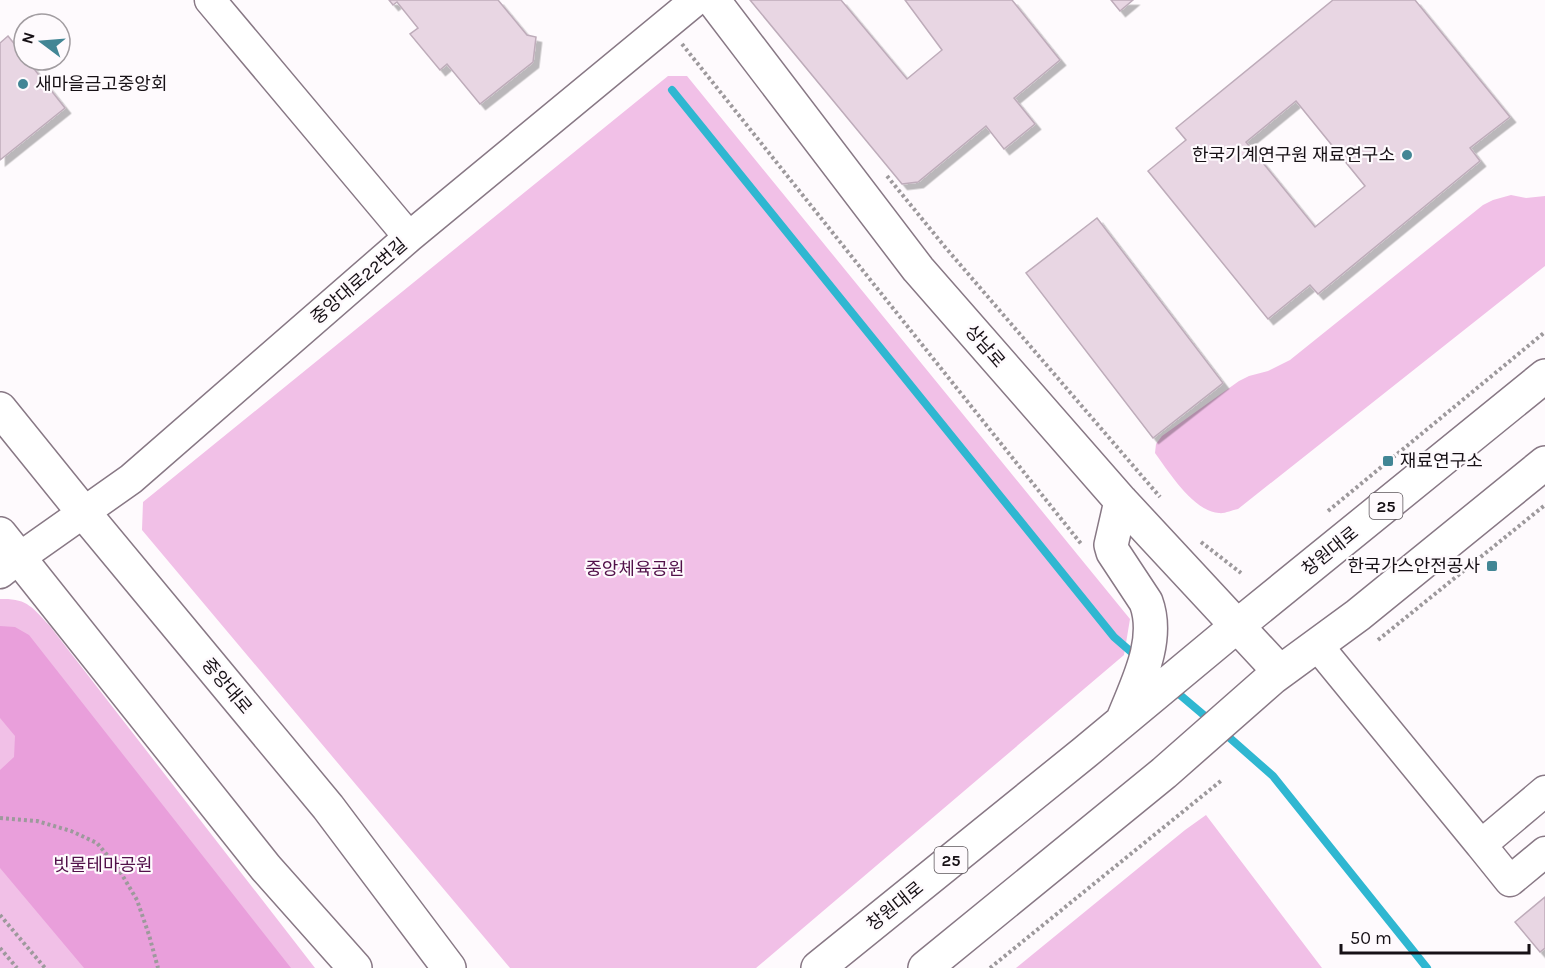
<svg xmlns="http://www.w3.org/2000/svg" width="1545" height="968" font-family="Karla,'Noto Sans KR',sans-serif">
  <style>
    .green { fill: #f1c0e7 }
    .forest { fill: #e99fdb }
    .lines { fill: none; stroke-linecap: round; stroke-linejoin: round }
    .stream { stroke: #2fb7d1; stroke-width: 8 }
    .building { fill: #e8d6e3; stroke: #beacba; stroke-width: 1.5; fill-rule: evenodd; filter: url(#shadow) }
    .minor-casing { stroke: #887885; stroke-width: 33 }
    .major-casing { stroke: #887885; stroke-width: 36 }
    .path { stroke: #9d999c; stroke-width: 4; stroke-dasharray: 3 3; stroke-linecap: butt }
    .minor { stroke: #fff; stroke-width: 30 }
    .major { stroke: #fff; stroke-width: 33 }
    .poi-dot { fill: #428695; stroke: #fefafd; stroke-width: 2 }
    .labels { text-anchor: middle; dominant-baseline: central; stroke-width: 4.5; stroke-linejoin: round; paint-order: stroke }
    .shield { fill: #fefafd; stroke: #5c575b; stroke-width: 1.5 }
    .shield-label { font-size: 16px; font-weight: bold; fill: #171116 }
    .poi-label { font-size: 18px; fill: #171116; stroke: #fefafd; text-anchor: start }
    .street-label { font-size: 18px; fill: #171116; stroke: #fefafd }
    .park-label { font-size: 18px; fill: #52114a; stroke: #fefafd }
  </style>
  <defs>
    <filter id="shadow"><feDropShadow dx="5.5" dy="5.5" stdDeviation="0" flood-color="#0004"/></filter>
  </defs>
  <rect width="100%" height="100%" fill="#fefafd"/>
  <path class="green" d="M668,76H687L1130,619L1124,655L756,968H510L142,530L143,502Z
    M1511,195L1526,198L1545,196V266L1238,509C1232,510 1224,514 1219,513C1193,511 1169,472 1155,453L1156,444L1162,436L1239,381L1249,376L1268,371L1290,360L1483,205L1493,200Z
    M0,599C27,598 32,607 49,625L315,968H0Z
    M1206,815L1322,968H1016L1185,830Z"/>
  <path class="forest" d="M0,626L15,627L29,635L291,968H84L0,868V770L14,757L15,736L0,718Z"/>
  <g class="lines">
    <path class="stream" d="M672,90L1114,637L1137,657
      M1173,689L1212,722
      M1223,732L1273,776L1427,968"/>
  </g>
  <path class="building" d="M389,0H498L527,35L536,37L533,62L480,104L447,64L440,70L410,34L418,28L397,2L393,5Z
    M750,0H841L907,79L942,50L905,0H1012L1060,60L1014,98L1035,124L1004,149L986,126L918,182L902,184Z
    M1111,0H1133L1120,11Z
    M1333,0H1415L1510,117L1470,148L1480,161L1318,294L1310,285L1268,319L1148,171L1186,140L1176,128ZM1296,101L1365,186L1315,227L1246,142Z
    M8,36L24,56V60H27L65,108L0,160V43Z
    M1097,218L1223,383L1153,438L1026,273Z
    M1545,897V948L1540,952L1515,922Z"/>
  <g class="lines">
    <defs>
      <path id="minor" d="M210,0L409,237
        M0,573L19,558L131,479L409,237L696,0
        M1317,645L1481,845L1545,791
        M1481,845L1510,881L1545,852"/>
      <path id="major" d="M713,0L918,269L1121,501L1280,672
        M0,409L84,513L328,807L449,968
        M1121,501L1111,545L1113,552L1146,602C1160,640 1138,682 1124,717
        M0,534L266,868L355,968
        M818,968L1084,753L1226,635L1545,376
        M925,968L1164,773L1272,678L1358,615L1545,463"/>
    </defs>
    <use href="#minor" class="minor-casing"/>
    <use href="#major" class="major-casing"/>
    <path class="path" d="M682,44L1082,545
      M887,176L945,247L1160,497
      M1328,511L1545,332
      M1201,542L1241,573
      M1378,640L1545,505
      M0,818L37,821L71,831L97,843L118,868L137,900L149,935L158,968
      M0,915L45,968
      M0,948L17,968
      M990,968L1222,780"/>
    <use href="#minor" class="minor"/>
    <use href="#major" class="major"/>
  </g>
  <g class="poi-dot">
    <circle cx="23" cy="84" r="6"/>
    <circle cx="1407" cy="155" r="6"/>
    <rect x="1382" y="455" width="12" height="12" rx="3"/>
    <rect x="1486" y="560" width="12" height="12" rx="3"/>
  </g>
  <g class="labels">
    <g class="shield">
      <rect x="1369.5" y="493" width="33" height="26" rx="4.5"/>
      <rect x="934.5" y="847" width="33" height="26" rx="4.5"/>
    </g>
    <g class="shield-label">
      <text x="1386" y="506">25</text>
      <text x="951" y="860">25</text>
    </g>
    <g class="poi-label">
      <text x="35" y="84">새마을금고중앙회</text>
      <text x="1395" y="155" text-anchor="end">한국기계연구원 재료연구소</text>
      <text x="1400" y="461">재료연구소</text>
      <text x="1480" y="566" text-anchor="end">한국가스안전공사</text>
    </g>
    <g class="street-label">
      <text transform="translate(359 281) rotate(-41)">중앙대로22번길</text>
      <text transform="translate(985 346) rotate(49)">상남로</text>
      <text transform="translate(1330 551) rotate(-39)">창원대로</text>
      <text transform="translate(227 686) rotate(50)">중앙대로</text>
      <text transform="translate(895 906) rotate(-39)">창원대로</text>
    </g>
    <g class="park-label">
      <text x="635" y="569">중앙체육공원</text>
      <text x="103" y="865">빗물테마공원</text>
    </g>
  </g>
  <g transform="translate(42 42) rotate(286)"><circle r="28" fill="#fefafd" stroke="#a29da1" stroke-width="1.5"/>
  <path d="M0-4.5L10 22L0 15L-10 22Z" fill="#428695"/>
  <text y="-9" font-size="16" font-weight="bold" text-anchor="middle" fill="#171116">N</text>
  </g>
  <path d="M1341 944v9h188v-9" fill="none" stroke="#171116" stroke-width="3"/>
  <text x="1350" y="944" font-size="18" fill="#171116" stroke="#fefafd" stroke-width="4.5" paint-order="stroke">50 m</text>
</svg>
